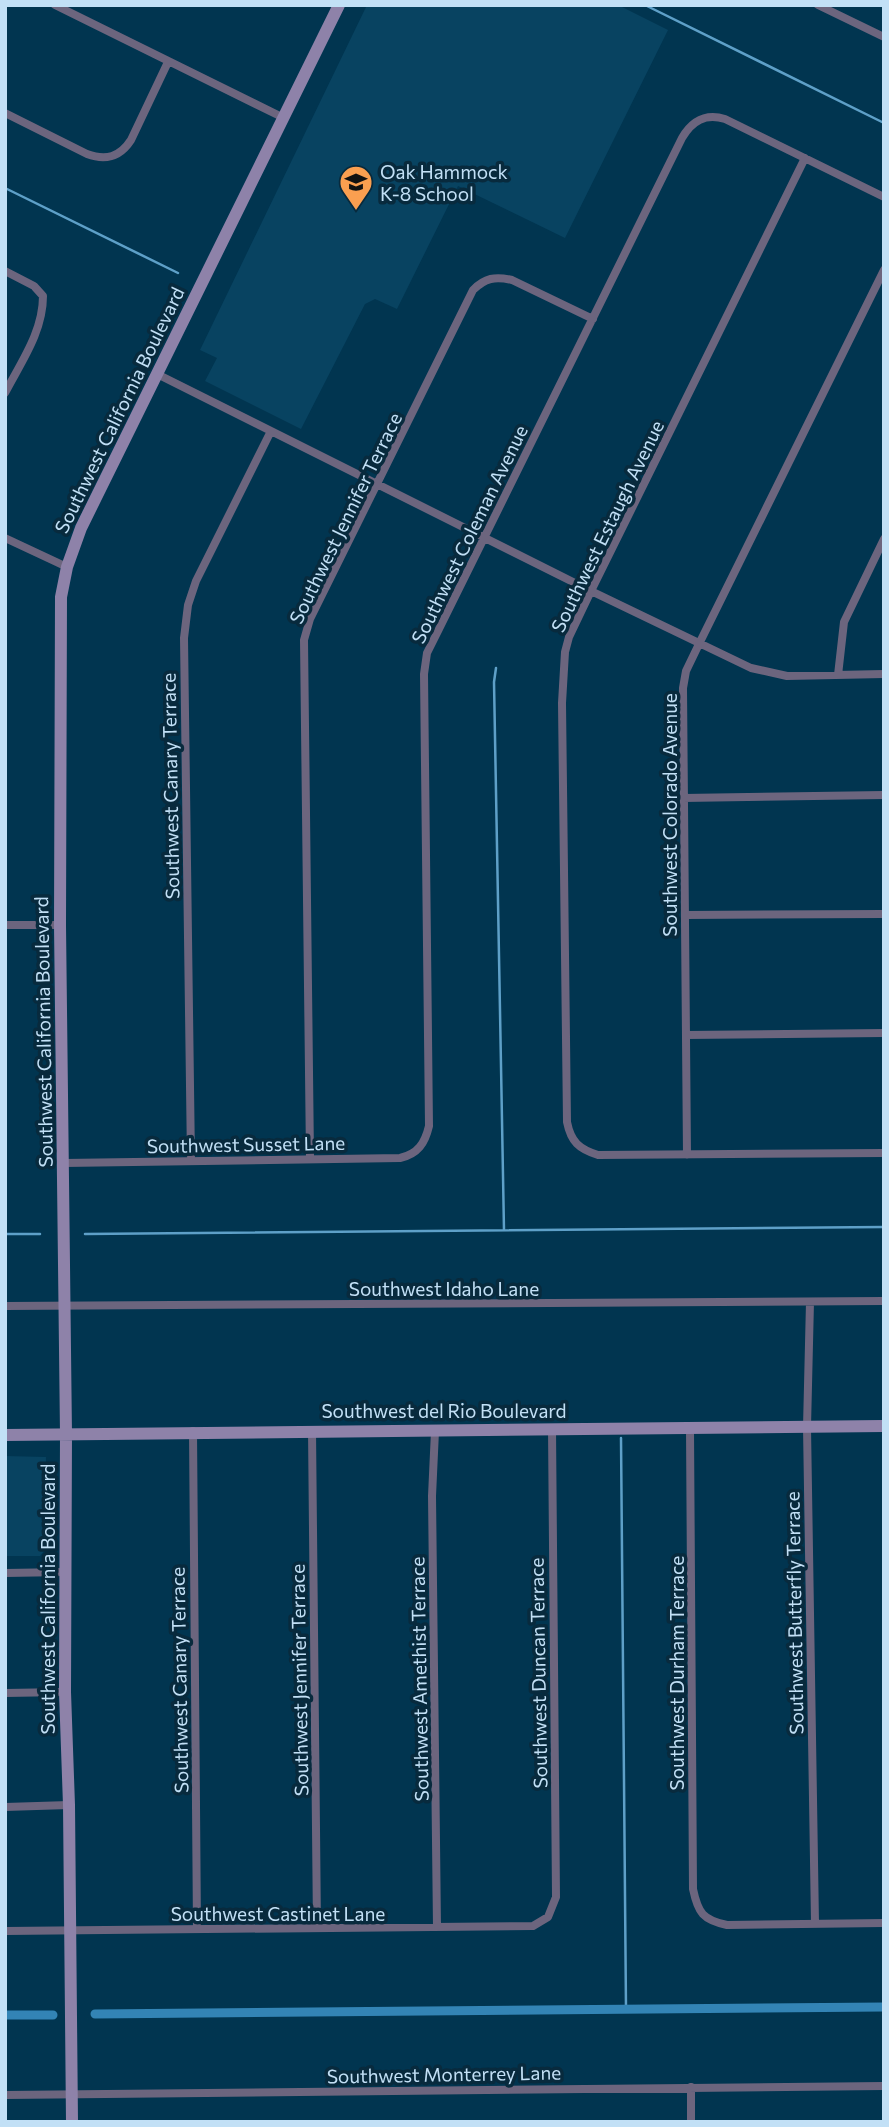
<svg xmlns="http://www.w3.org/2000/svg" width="889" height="2127" font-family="Commissioner,sans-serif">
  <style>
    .built { fill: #084361 }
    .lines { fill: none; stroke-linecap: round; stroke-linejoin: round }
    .stream { stroke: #5ea0c8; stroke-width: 2.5 }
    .canal { stroke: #3384b5; stroke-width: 9 }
    .street { stroke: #6c657e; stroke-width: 8 }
    .secondary { stroke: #8e82a9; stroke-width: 12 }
    .labels { text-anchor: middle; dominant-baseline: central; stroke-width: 7; stroke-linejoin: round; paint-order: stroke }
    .poi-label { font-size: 19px; fill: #c2e0f6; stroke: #082a3d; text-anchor: start }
    .street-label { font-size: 19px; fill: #c2e0f6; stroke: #082a3d }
  </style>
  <rect width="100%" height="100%" fill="#013550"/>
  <path class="built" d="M367,5H618L668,30L565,238L458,186L397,309L375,299L365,304L301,429L205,381L217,358L200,350Z
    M5,1456L46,1457L44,1551L40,1556H5Z"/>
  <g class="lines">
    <path class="stream" d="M645,5L884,123
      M5,188L178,273
      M496,668L494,682L504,1230
      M5,1234H40
      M85,1234L884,1227
      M621,1438L626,2009"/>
    <path class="canal" d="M95,2014L884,2007
      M5,2015H53"/>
    <path class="street" d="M55,5L284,118
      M818,5L884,37
      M5,113L87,154C106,161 120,157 131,140L168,62
      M805,158L591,591L569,637L565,652L562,703L567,1122C571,1142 579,1149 598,1155L884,1153
      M5,271L34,286L43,296C43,332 21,362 5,393
      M157,374L591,591L751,668L787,676L884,674
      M5,538L67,567
      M838,675L844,622L884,539
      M683,798L884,795
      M685,915L884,914
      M5,925H60
      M686,1035L884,1033
      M687,1155L683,688L686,671L699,644L884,270
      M310,1158L304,640L310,619L473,290C485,278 495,276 512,280L593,319
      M191,1160L184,638L188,605L196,581L271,431
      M64,1163L400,1158C418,1154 425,1143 429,1126L424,674L427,653L439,629L682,138C692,121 705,113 725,119L884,197
      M810,1302L807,1427L815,1923
      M5,1306L884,1301
      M690,1429L693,1889C698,1913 703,1920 727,1925L884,1923
      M312,1430L317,1928
      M193,1431L197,1929
      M435,1431L432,1496L437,1927
      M5,1573L66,1572
      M5,1693L65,1692
      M5,1807L69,1805
      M5,1931L533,1926L548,1917L556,1897L552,1428
      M691,2087V2122
      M5,2095L884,2086"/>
    <path class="secondary" d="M5,1435L884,1426
      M72,2122L69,1805L65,1692L66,1434L60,925L61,597L67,567L81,528L339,5"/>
  </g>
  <defs>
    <symbol id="school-pin" viewBox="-11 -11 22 30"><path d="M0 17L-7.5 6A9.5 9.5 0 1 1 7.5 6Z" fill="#fa9f50" stroke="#082a3d"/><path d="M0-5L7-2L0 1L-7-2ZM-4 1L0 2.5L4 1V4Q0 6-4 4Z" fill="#111"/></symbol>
  </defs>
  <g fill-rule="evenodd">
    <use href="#school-pin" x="337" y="163" width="38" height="52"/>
  </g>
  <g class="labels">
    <g class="poi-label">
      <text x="380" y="171">Oak Hammock<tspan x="380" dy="22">K-8 School</tspan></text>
    </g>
    <g class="street-label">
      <text transform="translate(119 410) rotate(-64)">Southwest California Boulevard</text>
      <text transform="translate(345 518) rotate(-64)">Southwest Jennifer Terrace</text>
      <text transform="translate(607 526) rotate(-64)">Southwest Estaugh Avenue</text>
      <text transform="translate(469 534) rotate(-64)">Southwest Coleman Avenue</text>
      <text transform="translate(170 786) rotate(-91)">Southwest Canary Terrace</text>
      <text transform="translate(669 815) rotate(-90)">Southwest Colorado Avenue</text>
      <text transform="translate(43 1032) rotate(-91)">Southwest California Boulevard</text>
      <text transform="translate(246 1144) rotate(-1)">Southwest Susset Lane</text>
      <text x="444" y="1288">Southwest Idaho Lane</text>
      <text x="444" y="1410">Southwest del Rio Boulevard</text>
      <text transform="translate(47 1599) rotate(-90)">Southwest California Boulevard</text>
      <text transform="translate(794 1613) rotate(-91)">Southwest Butterfly Terrace</text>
      <text transform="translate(538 1673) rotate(-91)">Southwest Duncan Terrace</text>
      <text transform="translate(676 1673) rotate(-90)">Southwest Durham Terrace</text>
      <text transform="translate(419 1679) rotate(-91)">Southwest Amethist Terrace</text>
      <text transform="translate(179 1680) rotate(-91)">Southwest Canary Terrace</text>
      <text transform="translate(299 1680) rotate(-91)">Southwest Jennifer Terrace</text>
      <text x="278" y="1913">Southwest Castinet Lane</text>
      <text transform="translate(444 2074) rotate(-1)">Southwest Monterrey Lane</text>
    </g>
  </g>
  <rect width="889" height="2127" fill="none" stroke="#c2e0f6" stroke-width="14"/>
</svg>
